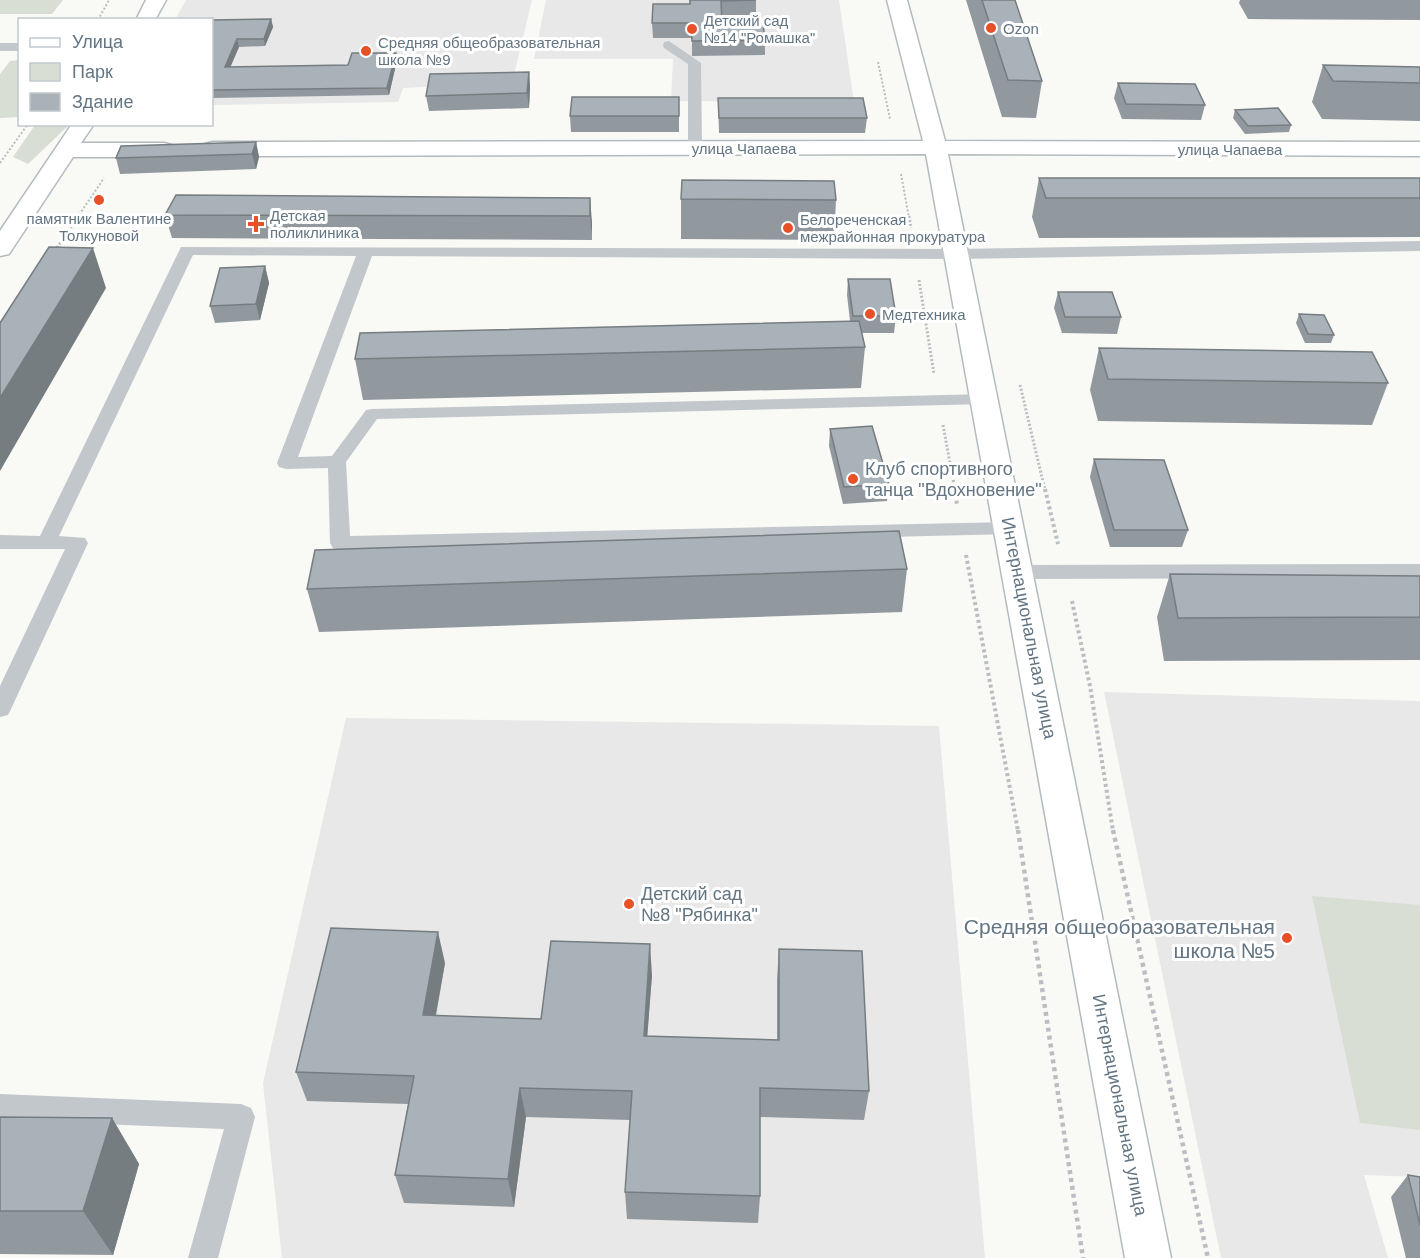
<svg xmlns="http://www.w3.org/2000/svg" width="1420" height="1258" font-family="Helvetica,sans-serif">
  <style>
    .built { fill: #e7e8e7 }
    .green { fill: #d9ded5 }
    .lines { fill: none; stroke-linecap: round; stroke-linejoin: round }
    .secondary-casing { stroke: #b4bbbf; stroke-width: 3 }
    .path-far3 { stroke: #babec1; stroke-width: 2; stroke-dasharray: 2 2; stroke-linecap: butt }
    .path-far2 { stroke: #babec1; stroke-width: 3; stroke-dasharray: 2 2; stroke-linecap: butt }
    .path-far1 { stroke: #babec1; stroke-width: 4; stroke-dasharray: 3 3; stroke-linecap: butt }
    .path { stroke: #babec1; stroke-width: 4.5; stroke-dasharray: 4 4; stroke-linecap: butt }
    .lane { fill: #c2c7cb; fill-rule: evenodd }
    .secondary { fill: #fff; fill-rule: evenodd }
    .wall { fill: #91999e }
    .shaded-wall { fill: #767d81 }
    .building { fill: #a9b2b8; stroke: #767d81; stroke-width: 1.5 }
    .poi-dot { fill: #e85027; stroke: #fff; stroke-width: 2 }
    .labels { text-anchor: middle; dominant-baseline: central; stroke-width: 6; stroke-linejoin: round; paint-order: stroke }
    .far-poi-label { font-size: 15px; fill: #637582; stroke: #fff; text-anchor: start }
    .far-street-label { font-size: 15px; fill: #637582; stroke: #fff }
    .poi-label { font-size: 18px; fill: #637582; stroke: #fff; text-anchor: start }
    .street-label { font-size: 18px; fill: #637582; stroke: #fff }
    .near-poi-label { font-size: 21px; fill: #637582; stroke: #fff; text-anchor: end }
  </style>
  <rect width="100%" height="100%" fill="#f9f9f6"/>
  <path class="built" d="M186,0H532L512,83L403,88L398,102L212,105V20H175Z
    M546,0H839L854,102L671,101L673,59H534Z
    M1104,692L1420,701V1177L1364,1175L1388,1258H1221Z
    M346,718L939,726L985,1258H282L263,1083Z"/>
  <path class="green" d="M0,0H63L52,14H0Z
    M19,60V117L0,118V74L10,61Z
    M35,125H69L28,164L13,157Z
    M1312,896L1420,905V1130L1360,1123Z"/>
  <g class="lines">
    <defs>
      <path id="secondary" d="M146,0H166L155,20H136Z
        M887,0H907L945,141L1420,142V156L948,154L1171,1258H1125L926,154L213,156L205,154L202,149L205,144L213,142L923,141Z
        M72,124H94L81,143H164L172,145L175,150L172,155L164,157H73L9,254L0,256V231Z"/>
    </defs>
    <use href="#secondary" class="secondary-casing"/>
    <path class="path-far3" d="M98,20L109,0
      M878,62L890,119
      M0,163L28,124
      M901,174L909,218
      M77,218L104,178"/>
    <path class="path-far2" d="M909,216L911,228
      M55,251L78,216
      M919,280L934,374
      M1020,385L1045,490
      M943,425L955,490"/>
    <path class="path-far1" d="M954,489L957,504
      M1045,489L1058,544
      M966,555L1018,831
      M1072,601L1090,686L1113,831"/>
    <path class="path" d="M1018,830L1083,1258
      M1113,830L1208,1258"/>
    <path class="lane" d="M669,41L701,63L702,147L700,150H690L688,147V64L664,48L663,45L664,42Z
      M0,43H20V51H0Z
      M1420,241V251L957,259L372,256L298,457L332,456L366,410L372,409L986,394L992,395L995,399L992,403L986,404L377,419L346,462L350,536L1011,522L1018,523L1021,528L1018,533L1011,534L340,550L333,548L330,543L328,468L286,469L279,467L277,463L356,256L193,255L59,536L85,538L88,543L11,709L8,715L0,717V686L65,549H0V535L40,536L181,247L957,249Z
      M1420,564V578L1019,579L1012,577L1009,572L1012,567L1019,565Z
      M0,1094L241,1104L251,1108L255,1117L218,1258H188L224,1129L0,1120Z"/>
    <use href="#secondary" class="secondary"/>
  </g>
  <path class="wall" d="M689,0H756V15H722V23L765,40V55L692,56V38H653L652,23L690,4Z
    M966,0H1015L1042,81L1036,118L1002,117Z
    M1240,0H1420V20L1248,19L1239,3Z
    M271,19L273,27L265,46L239,47L230,67L348,65L397,60L389,95L212,98V20Z
    M1323,65L1420,67V121L1322,119L1312,102Z
    M529,72L530,87L529,108L429,111L426,96Z
    M1118,83L1205,105L1201,120L1122,119L1114,98Z
    M679,97V132H571L570,116Z
    M718,98L867,118L865,133H719Z
    M1235,110L1291,125L1289,132L1245,134L1233,118Z
    M256,142L259,157L256,169L120,174L116,158Z
    M1039,178H1420V237L1039,238L1032,217Z
    M590,198L592,240L172,238L165,215Z
    M681,199L836,200L834,240L681,239Z
    M265,266L269,283L260,320L215,323L210,306Z
    M848,279L896,316L894,333H862L865,347L861,388L363,400L355,359L850,321L847,295Z
    M1058,292L1121,317L1117,334L1062,333L1054,308Z
    M1299,314L1334,335L1331,343H1305L1296,323Z
    M1099,348L1388,383L1372,425L1098,421L1090,390Z
    M830,429L889,484L887,501L843,504L829,446Z
    M1094,459L1188,530L1182,547H1110L1090,477Z
    M907,569L902,612L319,632L307,589Z
    M1170,574L1420,576V660L1164,661L1157,617Z
    M779,949L869,1091L864,1120L760,1117V1196L758,1223L627,1219L625,1192L630,1120L526,1117L514,1207L404,1203L395,1175L408,1104L307,1101L296,1072L445,963L436,1016L541,1019L652,975L647,1036L777,1040V979Z
    M0,1117L112,1118L139,1164L113,1255L0,1254Z
    M1408,1175L1420,1177V1258H1406L1391,1197Z"/>
  <path class="shaded-wall" d="M271,19L273,27L265,46L264,39Z
    M237,39L239,47L227,75L225,67Z
    M396,53L397,60L389,95L387,88Z
    M529,72L530,87L529,108L527,93Z
    M256,142L259,157L256,169L252,154Z
    M590,198L592,222V240L590,216Z
    M93,248L106,288L0,471V398Z
    M265,266L269,283L260,320L256,304Z
    M438,932L445,963L430,1045L423,1015Z
    M650,944L652,975L645,1066L644,1036Z
    M520,1088L526,1117L514,1207L508,1179Z
    M112,1118L139,1164L113,1255L83,1211Z"/>
  <path class="building" d="M690,0H756L721,1L722,23H763L765,40L692,41L691,23H652L653,4H690Z
    M982,0H1015L1042,81L1008,80Z
    M271,19L264,39H237L225,67L348,65L352,53H396L387,88L212,90V20Z
    M1323,65L1420,67V83L1333,81Z
    M529,72L527,93L426,96L430,74Z
    M1118,83L1195,84L1205,105L1126,104Z
    M572,97H679V116H570Z
    M718,98H863L867,118H719Z
    M1278,108L1291,125L1248,126L1235,110Z
    M256,142L252,154L116,158L121,146Z
    M1039,178H1420V198H1046Z
    M682,180L834,181L836,200L681,199Z
    M176,195L590,198V216L165,215Z
    M49,247L93,248L0,398V323Z
    M265,266L256,304L210,306L220,268Z
    M848,279H890L896,316H853Z
    M1058,292H1112L1121,317H1065Z
    M1299,314L1324,315L1334,335L1308,334Z
    M859,321L865,347L355,359L360,333Z
    M1099,348L1372,352L1388,383L1108,379Z
    M872,426L889,484L844,487L830,429Z
    M1094,459L1164,460L1188,530H1114Z
    M899,531L907,569L307,589L315,550Z
    M1170,574L1420,576V617L1178,618Z
    M331,928L438,932L423,1015L541,1019L551,941L650,944L644,1036L779,1040V949L862,951L869,1091L760,1088V1196L625,1192L632,1091L520,1088L508,1179L395,1175L414,1076L296,1072Z
    M0,1117L112,1118L83,1211H0Z
    M1408,1175L1420,1177V1225Z"/>
  <g class="poi-dot">
    <circle cx="991" cy="28" r="6"/>
    <circle cx="692" cy="29" r="6"/>
    <circle cx="366" cy="51" r="6"/>
    <circle cx="99" cy="200" r="6"/>
    <path d="M253 215h6v6h6v6h-6v6h-6v-6h-6v-6h6z"/>
    <circle cx="788" cy="228" r="6"/>
    <circle cx="870" cy="314" r="6"/>
    <circle cx="853" cy="479" r="6"/>
    <circle cx="629" cy="904" r="6"/>
    <circle cx="1287" cy="938" r="6"/>
  </g>
  <g class="labels">
    <g class="far-poi-label">
      <text x="704" y="20">Детский сад<tspan x="704" dy="17">№14 "Ромашка"</tspan></text>
      <text x="1003" y="28">Ozon</text>
      <text x="378" y="42">Средняя общеобразовательная<tspan x="378" dy="17">школа №9</tspan></text>
      <text x="270" y="215">Детская<tspan x="270" dy="17">поликлиника</tspan></text>
      <text x="99" y="218" text-anchor="middle">памятник Валентине<tspan x="99" dy="17">Толкуновой</tspan></text>
      <text x="800" y="219">Белореченская<tspan x="800" dy="17">межрайонная прокуратура</tspan></text>
      <text x="882" y="314">Медтехника</text>
    </g>
    <g class="far-street-label">
      <text x="744" y="148">улица Чапаева</text>
      <text x="1230" y="149">улица Чапаева</text>
    </g>
    <g class="poi-label">
      <text x="865" y="469">Клуб спортивного<tspan x="865" dy="21">танца "Вдохновение"</tspan></text>
      <text x="641" y="894">Детский сад<tspan x="641" dy="21">№8 "Рябинка"</tspan></text>
    </g>
    <g class="street-label">
      <text transform="translate(1029 628) rotate(79)">Интернациональная улица</text>
      <text transform="translate(1120 1105) rotate(79)">Интернациональная улица</text>
    </g>
    <g class="near-poi-label">
      <text x="1275" y="926">Средняя общеобразовательная<tspan x="1275" dy="24">школа №5</tspan></text>
    </g>
  </g>
  <rect x="18" y="18" width="195" height="108" fill="#ffffff" stroke="#c1c8cd" stroke-width="1.5"/>
  <rect x="30" y="38" width="30" height="9" fill="#ffffff" stroke="#c1c8cd" stroke-width="1.5"/>
  <text x="72" y="48" font-size="18" fill="#637582">Улица</text>
  <rect x="30" y="63" width="30" height="18" fill="#d9ded5" stroke="#c1c8cd" stroke-width="1.5"/>
  <text x="72" y="78" font-size="18" fill="#637582">Парк</text>
  <rect x="30" y="93" width="30" height="18" fill="#a9b2b8" stroke="#c1c8cd" stroke-width="1.5"/>
  <text x="72" y="108" font-size="18" fill="#637582">Здание</text>
</svg>
